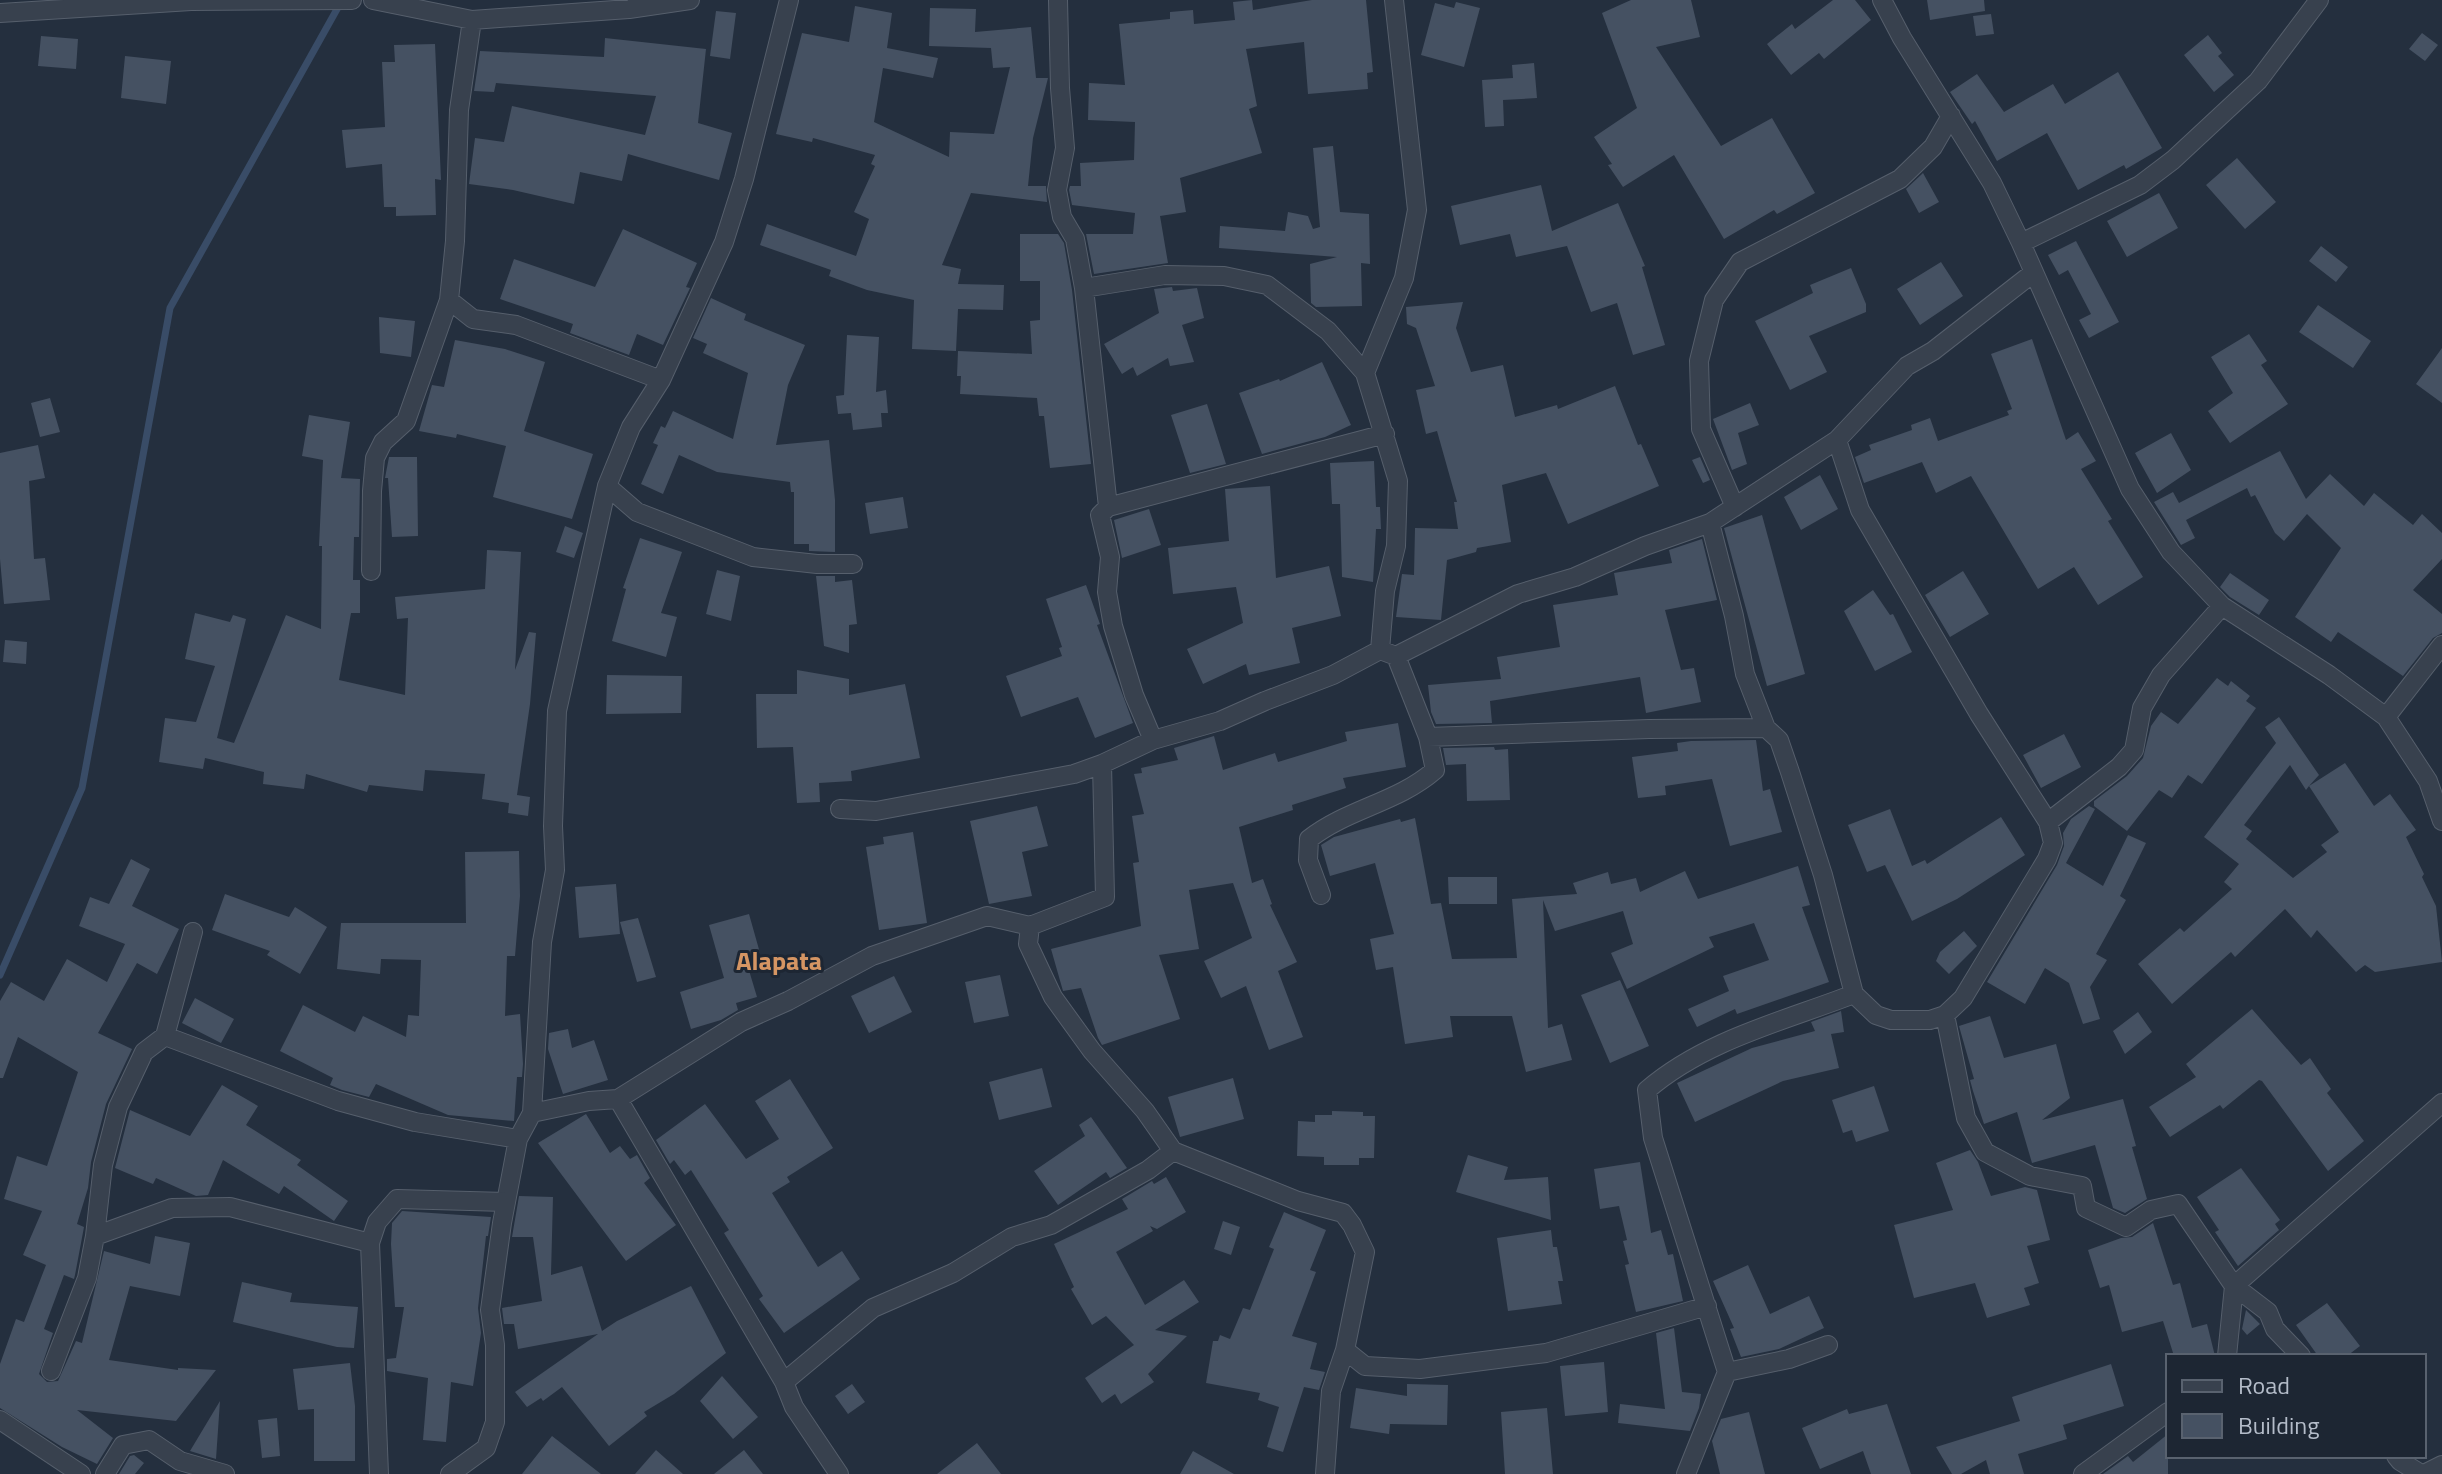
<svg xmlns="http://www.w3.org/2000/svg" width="2442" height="1474" font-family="'Titillium Web',sans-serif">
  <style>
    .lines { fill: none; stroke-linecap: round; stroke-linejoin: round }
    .stream { stroke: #394c67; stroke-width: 7 }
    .building { fill: #455162; fill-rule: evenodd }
    .street-casing { stroke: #565f6c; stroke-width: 20 }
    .street { stroke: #38414e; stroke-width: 18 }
    .labels { text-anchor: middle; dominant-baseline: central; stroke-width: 6; stroke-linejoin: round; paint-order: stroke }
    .quarter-label { font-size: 26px; font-weight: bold; fill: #d59563; stroke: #1d2633 }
  </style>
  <rect width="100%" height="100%" fill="#242f3e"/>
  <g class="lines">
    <path class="stream" d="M0,975L82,788L170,308L341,2"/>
  </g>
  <path class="building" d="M1252,0L1253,10L1312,0H1366L1373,72L1367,73L1368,89L1308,94L1304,42L1246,49L1257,106L1249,109L1262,153L1180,178L1186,212L1160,216L1168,263L1094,274L1086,234H1133L1135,213L1072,205L1069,190L1070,186H1081L1080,163L1134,160L1135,122L1088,120L1089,83L1125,85L1119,24L1170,19V12L1193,10L1194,24L1235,20L1233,2Z
    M1631,0H1691L1700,37L1656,47L1721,146L1772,118L1815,193L1777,214L1774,210L1724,239L1674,155L1623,187L1608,165L1612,164L1594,137L1637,108L1602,13Z
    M1833,0H1855L1871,20L1824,59L1819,53L1791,75L1767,44L1792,24L1795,29Z
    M1927,0H1984L1985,11L1930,20Z
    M1456,2L1480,8L1464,67L1421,55L1435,3L1454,8Z
    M855,6L892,13L887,48L938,58L933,78L883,68L874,122L949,157L950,132L994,134L1010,67L993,68L991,48L929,46L930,8L976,9L975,32L1031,27L1036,78H1048L1033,138L1028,186H1046L1047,202L971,193L942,265L961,269L958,284L1004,285L1003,310L958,309L956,351L912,349L914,300L867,290L829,276L831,270L760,245L767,224L856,256L869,219L854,212L875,166L871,164L875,155L813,138L812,142L776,134L802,33L849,42Z
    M716,11L736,13L730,59L710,56Z
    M1991,14L1994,34L1976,36L1973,16Z
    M2422,33L2438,45L2425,61L2409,49Z
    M2208,35L2222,53L2218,56L2234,75L2214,92L2184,55Z
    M41,36L78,39L76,69L38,66Z
    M605,38L706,49L698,123L732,133L719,180L628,154L622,181L580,172L574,204L513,190L469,184L475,138L504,142L512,106L645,135L656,96L496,83L494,92L474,91L480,51L604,57Z
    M435,44L441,180L435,179L436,215L396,216V207H384L382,164L346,168L342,130L385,127L382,62H395L394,45Z
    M125,56L171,61L166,104L121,98Z
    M1534,63L1537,98L1503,100L1504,126L1485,127L1482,80L1513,78L1512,65Z
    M2118,72L2162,148L2126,169L2124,165L2078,190L2047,133L1997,161L1975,121L1972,124L1950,92L1977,74L2004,112L2053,84L2065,104Z
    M1333,146L1340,212L1369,214L1370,264L1361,263L1362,306L1316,307L1311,303L1310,264L1337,257L1219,248L1220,226L1285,231L1288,212L1308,216L1313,229L1320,227L1313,148Z
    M2237,158L2276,202L2245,229L2206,185Z
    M1923,173L1939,202L1919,213L1906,189Z
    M1541,185L1552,231L1618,203L1645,266L1642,267L1665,345L1633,355L1617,303L1591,312L1567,246L1516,257L1510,234L1460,245L1451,206Z
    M2159,193L2178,228L2127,257L2107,221Z
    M623,229L697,263L686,287L690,288L663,345L637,334L629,355L570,333L573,324L500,299L514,259L595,287Z
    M1020,234H1058L1064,243L1072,290L1091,464L1050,468L1044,416H1039L1037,398L960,394L961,376H957L958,351L1032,354L1030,321L1040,320V281H1020Z
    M2076,241L2119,322L2089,338L2079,320L2091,314L2068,270L2059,275L2048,255Z
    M2321,246L2348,267L2336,282L2309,261Z
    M1941,262L1963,296L1920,325L1897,289Z
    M1851,268L1866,304V312L1809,336L1827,372L1790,390L1755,321L1813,293L1810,285Z
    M1172,287L1173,291L1197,288L1204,318L1182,325L1194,362L1170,366L1168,358L1137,376L1133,367L1122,374L1104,344L1159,313L1154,289Z
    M711,298L746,314L744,320L805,345L788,385L776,445L829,440L835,500V552L809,551V544H794V492H791L790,482L717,472L679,455L663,494L641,484L658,445L653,443L661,426L665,428L673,411L733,439L748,373L703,353L707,344L693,338Z
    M1463,302L1456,328L1471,372L1503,365L1515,417L1557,405L1558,409L1615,386L1638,445L1641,444L1659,486L1568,524L1546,473L1502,485L1511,542L1477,548L1476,552L1447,560L1441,620L1396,617L1402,574L1414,575L1415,528L1458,529L1454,502H1457L1437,431L1426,434L1416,390L1435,386L1416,328L1407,324L1406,307Z
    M2318,305L2371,341L2353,368L2299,332Z
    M379,317L415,321L411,357L380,353Z
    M2249,334L2267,361L2261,365L2288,404L2230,443L2208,411L2233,393L2211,357Z
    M847,335L879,337L876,392L886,390L888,413H881L882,427L853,430L851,413L838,414L836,396L844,395Z
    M2032,339L2066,440L2078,432L2096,461L2081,469L2112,519L2108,521L2143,577L2098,605L2074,567L2038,589L1971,476L1936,493L1922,462L1864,483L1855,457L1871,450L1869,445L1912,430L1911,425L1930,418L1938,441L2009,415L2007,411L2012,409L1991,354Z
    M455,340L505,349L545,362L524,431L593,454L572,519L493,497L506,446L457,434L456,438L419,431L432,385L444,387Z
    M2442,348V403L2416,384Z
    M1322,362L1351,425L1325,437L1262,454L1239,393L1279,379L1280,381Z
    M50,398L60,432L40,437L31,403Z
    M1750,403L1759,425L1738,433L1747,464L1732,470L1713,419Z
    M1207,404L1226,464L1190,473L1171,415Z
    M309,415L350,422L341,478L360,479L359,537H354L353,580H360V613H351L339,680L405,695L408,618L397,619L395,597L485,589L487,550L521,552L515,670L529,632L536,633L530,704L517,795L530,797L528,816L508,813L509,803L482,799L485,774L425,770L423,791L369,785L367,792L306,774L304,789L263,784L264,772L205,758L203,769L159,762L165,718L196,722L215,666L185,659L195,613L230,622L233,615L246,619L217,738L234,743L286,615L321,629L322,546H319L323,460L302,456Z
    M2171,433L2191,470L2157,493L2135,453Z
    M38,445L45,478L29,481L34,559L45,558L50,600L4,604L0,559V453Z
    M2280,451L2306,499L2330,474L2364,506L2374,493L2413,525L2422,514L2442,533V559L2413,590L2442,614V633L2433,638L2403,676L2338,632L2331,642L2295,617L2341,548L2307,514L2284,541L2275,533L2255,495L2251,497L2247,488L2186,520L2195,538L2181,545L2154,502L2173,492L2179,503Z
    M389,457H417L418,536L392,537L388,478H385Z
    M1700,457L1710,480L1703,483L1692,460Z
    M1374,461L1376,507H1380L1381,529H1376L1373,582L1342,577L1340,504H1332L1330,463Z
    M1820,475L1838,509L1801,530L1784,497Z
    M1270,486L1276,578L1329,566L1341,616L1292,628L1300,663L1249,675L1246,664L1203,684L1187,649L1243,623L1236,587L1173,594L1168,548L1229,541L1225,489Z
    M903,497L908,528L870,534L865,503Z
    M1149,509L1161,545L1122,558L1114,520Z
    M1762,515L1805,674L1767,686L1724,528Z
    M565,526L583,533L574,558L556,552Z
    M640,538L682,552L661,613L677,617L666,657L612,641L626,589L623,588Z
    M1702,539L1717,600L1665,610L1681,670L1694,668L1701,702L1646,713L1640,677L1490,701L1492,723L1436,724L1431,712L1428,685L1501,679L1497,657L1560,647L1553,605L1618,595L1614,573L1672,563L1669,550Z
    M717,570L740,576L731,621L706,614Z
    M1963,571L1989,614L1950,637L1925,595Z
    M2230,573L2269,600L2259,615L2230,597L2220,587Z
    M816,576H835V582L852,580L857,624L849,625V653L824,646Z
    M1086,585L1100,624L1097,625L1133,723L1095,738L1078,697L1021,717L1006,676L1062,656L1059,648L1062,647L1046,599Z
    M1873,590L1890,615L1893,614L1912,652L1875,671L1844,611Z
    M5,640L27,642L26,664L3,662Z
    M797,670L849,679V695L905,684L920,758L851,771L852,781L819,783L820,802L797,803L793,747L757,748L756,694H797Z
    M607,675L682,676L681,713L606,714Z
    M2217,678L2228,686L2231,681L2250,696L2246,701L2256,708L2202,784L2188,775L2172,798L2159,790L2127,831L2094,806V801L2127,776L2143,758L2151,726L2161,712L2178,724Z
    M2279,717L2319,775L2309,786L2345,763L2374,806L2390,794L2416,830L2406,837L2424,874L2422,877L2436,906L2442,962L2375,972L2365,965L2356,972L2317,930L2311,938L2285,909L2235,957L2231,952L2172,1004L2138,964L2180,928L2184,932L2232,889L2224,882L2239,864L2204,837L2276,743L2265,727ZM2290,765L2306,790L2309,786L2339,832L2321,845L2327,852L2293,878L2246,839L2252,831L2244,825Z
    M1398,723L1406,767L1343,778L1346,788L1292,805L1293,810L1239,827L1252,883L1263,879L1272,904L1270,905L1297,962L1278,971L1303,1037L1269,1050L1246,986L1221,998L1204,961L1252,938L1233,883L1189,890L1199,949L1159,955L1180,1019L1102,1045L1098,1038L1081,988L1063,991L1051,949L1141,926L1133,863L1139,862L1132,816L1144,814L1134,774L1142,773L1141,768L1178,760L1174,748L1214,736L1223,770L1275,753L1278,762L1347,741L1345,732Z
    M2064,734L2081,767L2041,788L2023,755Z
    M1756,740L1763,791L1770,789L1782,832L1730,846L1712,779L1665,786L1666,795L1638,798L1632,757L1678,751L1677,743L1691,741Z
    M1494,747L1495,750L1508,749L1510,800L1467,801L1466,764L1446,765L1443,748Z
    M1037,806L1048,846L1022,852L1032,896L989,904L970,821Z
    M2089,806L2095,809L2066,863L2103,886L2128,835L2146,843L2120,896L2126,900L2096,954L2107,960L2090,987L2100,1019L2083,1024L2069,983L2045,968L2025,1004L1987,982L2057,865L2064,846L2063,833L2071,819Z
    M1890,809L1912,866L1925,860L1927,864L2001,817L2025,855L1957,899L1912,921L1885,865L1867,872L1848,825Z
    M1415,818L1431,904L1441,903L1452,959L1517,958L1512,899L1577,894L1573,883L1608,872L1611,884L1636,878L1640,892L1685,871L1698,899L1798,866L1810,905L1802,907L1829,982L1737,1014L1735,1009L1697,1027L1688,1009L1729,991L1723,976L1769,960L1754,923L1709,937L1714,947L1627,989L1611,953L1633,944L1623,911L1555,931L1543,900L1548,1028L1562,1024L1572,1060L1526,1072L1512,1016H1450L1453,1037L1405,1044L1393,967L1376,970L1370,939L1394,934L1375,863L1330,876L1321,845L1334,837L1400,819L1401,822Z
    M913,832L927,923L879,930L866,847L884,844L883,837Z
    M519,851L520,896L515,956H507L505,1016L520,1014L523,1064L522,1077H517L514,1121L448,1115L376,1084L369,1097L342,1090L330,1085L333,1078L280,1051L303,1005L355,1032L363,1016L406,1037L408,1015L419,1016L421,960L381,959L380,974L337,969L341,923H466L465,852Z
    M131,859L150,869L132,906L179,929L157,974L137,963L98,1033L132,1049L106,1104L91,1162L88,1188L77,1224L84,1227L75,1275L74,1279L64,1275L44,1329L53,1333L39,1374L47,1382L58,1381L76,1341L82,1343L104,1251L150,1264L155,1236L190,1243L180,1296L130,1286L109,1360L178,1370V1368L216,1370L176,1421L77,1410L113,1438L97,1464L62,1447L0,1408V1364L16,1319L24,1322L46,1265L23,1255L42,1211L4,1199L17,1156L47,1166L78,1072L18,1037L3,1078H0V1001L11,982L44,1001L67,959L107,982L125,944L79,926L90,897L109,904Z
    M1448,877H1497V904H1449Z
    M616,884L620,934L579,938L575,887Z
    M225,894L289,917L295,907L327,927L300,974L267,955L270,951L212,930Z
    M749,914L760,953L745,957L757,997L736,1003L738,1010L721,1020L691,1029L680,992L724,978L709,925Z
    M638,918L656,977L637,982L620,922Z
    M1964,931L1977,946L1949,974L1936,961L1940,952Z
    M1000,975L1009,1016L974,1023L965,982Z
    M894,976L912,1012L869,1033L851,996Z
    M1620,980L1649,1046L1610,1063L1581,995Z
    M195,998L234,1019L221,1043L182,1023Z
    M2252,1009L2301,1065L2310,1058L2331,1089L2327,1093L2364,1141L2328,1171L2262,1081L2259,1080L2223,1109L2220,1105L2170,1137L2149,1107L2196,1077L2186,1064Z
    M1841,1011L1844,1032L1831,1034L1839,1068L1783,1081L1695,1122L1677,1083L1752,1048L1815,1031L1811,1022Z
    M2138,1012L2152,1032L2125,1054L2113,1031Z
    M1990,1016L2004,1058L2056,1044L2070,1098L2042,1120L2123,1099L2136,1146L2132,1147L2147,1199L2125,1213L2113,1208L2095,1145L2032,1163L2017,1112L1984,1124L1973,1091L1970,1080L1974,1079L1959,1026Z
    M568,1029L572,1048L594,1040L608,1080L563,1094L548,1049L549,1033Z
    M1042,1068L1052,1107L999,1120L989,1082Z
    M1233,1078L1244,1119L1180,1137L1168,1097Z
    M790,1079L833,1148L787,1177L790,1182L772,1193L818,1267L842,1251L860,1279L784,1333L759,1299L763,1296L724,1233L729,1230L691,1170L685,1175L674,1160L670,1164L656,1140L705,1104L746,1159L779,1139L755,1101Z
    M222,1085L258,1106L246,1125L301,1160L297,1165L348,1201L334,1221L284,1186L279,1194L223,1160L208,1195L196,1196L156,1178L153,1184L115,1168L130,1110L190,1136Z
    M1874,1086L1889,1131L1856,1142L1852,1130L1843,1133L1832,1100Z
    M1332,1111L1363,1112V1116H1375L1374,1158H1359V1165H1324V1157L1297,1156L1298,1121L1315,1122V1115H1332Z
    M586,1114L610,1153L620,1146L630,1159L637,1155L650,1178L644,1183L676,1225L626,1261L538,1143Z
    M1091,1117L1127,1168L1110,1178L1106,1172L1058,1205L1034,1171L1085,1136L1079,1125Z
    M1970,1150L1978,1162L1991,1196L2025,1187L2037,1190L2050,1240L2027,1246L2039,1283L2024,1288L2030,1305L1987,1318L1975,1283L1914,1298L1894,1225L1953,1210L1936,1163Z
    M1468,1155L1508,1167L1504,1180L1548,1177L1551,1220L1456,1192Z
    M1640,1162L1651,1233L1661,1230L1668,1255L1673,1254L1683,1301L1636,1312L1625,1265L1629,1264L1623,1241L1627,1240L1619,1206L1600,1209L1594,1169Z
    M2241,1168L2280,1220L2275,1224L2279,1230L2238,1266L2215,1232L2219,1230L2197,1197Z
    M1166,1177L1186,1212L1157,1229L1150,1226L1153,1231L1116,1252L1145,1305L1184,1280L1199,1302L1155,1330L1187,1336L1148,1374L1154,1382L1121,1404L1115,1394L1102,1403L1085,1378L1134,1345L1106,1316L1092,1325L1071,1289L1074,1287L1054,1244L1128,1209L1122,1199L1152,1181L1154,1184Z
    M519,1196L553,1197L551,1275L582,1266L602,1331L617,1321L691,1286L726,1353L674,1394L644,1412L647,1416L609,1446L562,1387L543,1401L541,1398L527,1407L515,1392L598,1334L518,1349L514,1324H504L502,1308L542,1301L533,1237H512Z
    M402,1211L491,1217L488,1236H486L478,1308L481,1333L473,1386L451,1382L446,1442L423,1440L428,1378L387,1371V1359L396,1358L404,1307H395L391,1244L392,1223Z
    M1284,1212L1326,1230L1310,1270L1316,1272L1292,1336L1317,1343L1310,1369L1325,1372L1319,1390L1304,1387L1283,1452L1267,1447L1279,1407L1258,1400L1260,1393L1206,1383L1213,1341H1218L1220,1335L1230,1339L1243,1308L1250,1310L1274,1249L1269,1247Z
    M1223,1221L1240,1227L1231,1255L1214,1249Z
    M2153,1223L2173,1285L2180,1283L2192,1328L2207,1324L2215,1356H2174L2163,1321L2122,1332L2109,1285L2100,1288L2088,1250L2121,1238L2132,1237Z
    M1551,1230L1553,1247H1557L1563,1281H1558L1562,1304L1508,1311L1497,1238Z
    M1748,1265L1770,1314L1809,1296L1824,1328L1779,1349L1741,1357L1730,1329L1734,1328L1713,1281Z
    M242,1282L292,1293L290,1302L358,1307L354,1348L337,1347L233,1322Z
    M2327,1303L2360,1346L2347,1356H2318L2296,1325Z
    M2246,1310L2260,1324L2247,1335L2242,1329Z
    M1674,1328L1682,1392L1701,1394L1699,1408L1690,1431L1618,1423L1620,1404L1665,1409L1656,1333Z
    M1604,1362L1608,1412L1565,1416L1560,1366Z
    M350,1363L355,1406V1461H314V1409L298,1410L293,1369Z
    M2111,1364L2124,1406L2063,1425L2067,1439L2018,1454L2024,1474H1990L1986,1460L1961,1474H1952L1936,1447L2020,1421L2012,1397Z
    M722,1376L758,1417L733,1439L700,1401Z
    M852,1384L865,1402L848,1414L835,1396Z
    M1407,1384L1448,1385L1447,1425L1390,1424L1389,1434L1350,1428L1356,1388L1407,1396Z
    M220,1401L216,1459L190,1451Z
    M1887,1404L1911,1474H1871L1863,1451L1820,1469L1802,1428L1847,1409L1849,1414Z
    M1547,1408L1553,1474H1505L1501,1412Z
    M1749,1412L1765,1474H1720L1712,1441L1721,1419Z
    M277,1418L280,1456L262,1458L258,1420Z
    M2168,1434V1474H2103L2128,1456L2133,1462Z
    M552,1436L601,1474H522Z
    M977,1443L1001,1474H937Z
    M656,1450L683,1474H635Z
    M744,1450L763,1474H714Z
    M1193,1451L1234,1474H1180Z
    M134,1455L144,1463L135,1474H119L130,1456Z"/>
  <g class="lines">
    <defs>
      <path id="street" d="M373,0L472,20L629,9L690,0
        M1058,0L1060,88L1065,148L1057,190L1062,217L1075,239L1084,288L1108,507L1100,515L1110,557L1107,592L1113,626L1134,695L1153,740
        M1882,0L1902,38L1992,183L2021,243L2130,489L2171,552L2222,606L2329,675L2386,717L2428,781L2442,821
        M0,13L191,1L352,0
        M2021,243L2140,185L2173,160L2258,81L2319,0
        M1084,288L1165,275L1224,276L1267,285L1328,331L1365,373
        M449,300L473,319L516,325L661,380
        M607,486L637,512L753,557L817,564H853
        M1108,507L1385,434
        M1735,507L1701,429L1699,361L1714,300L1740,262L1900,179L1933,147L1951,116
        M1710,523L1734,616L1745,674L1766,728
        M371,571L372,491L375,458L383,442L406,421L449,300L455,241L459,110L472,20
        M1380,650L1385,591L1396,546L1398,481L1365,373L1404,278L1417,210L1394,0
        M1396,656L1518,594L1575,577L1645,546L1710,523L1837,440L1907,366L1933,351L2033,273
        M2386,717L2442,645
        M1428,737L1649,729L1766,728L1779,740L1790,772L1823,875L1854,994L1876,1015L1891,1020H1930L1945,1015L1963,998L2047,859L2053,843L2048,822L1979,714L1860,510L1837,440
        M840,809L876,811L1074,774L1102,764L1153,740L1220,721L1265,701L1333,675L1380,650L1396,656L1428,737L1435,770C1397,803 1349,808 1309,839L1308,860L1321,895
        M2048,822L2119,767L2134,750L2142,708L2161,675L2222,606
        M1945,1015L1966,1118L1985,1152L2030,1176L2082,1186L2086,1208L2126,1227L2151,1210L2178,1204L2234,1286L2268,1312L2275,1329L2301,1356
        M165,1036L338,1101L415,1122L518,1139
        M618,1099L784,1382L794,1407L839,1474
        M532,1113L589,1101L618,1099L741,1022L788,1001L872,956L987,916L1030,926L1105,897L1102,764
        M1173,1151L1298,1201L1343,1213L1352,1225L1365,1252L1345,1350L1331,1391L1325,1474
        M95,1236L172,1208L230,1207L370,1243
        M1345,1350L1365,1366L1420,1369L1546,1353L1707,1306
        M2227,1356L2234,1286L2442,1103
        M51,1371L87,1278L95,1236L103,1165L118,1107L144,1052L165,1036L193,932
        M1727,1372L1789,1359L1828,1345
        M784,1382L873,1308L953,1273L1012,1237L1051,1225L1148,1170L1173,1151L1145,1111L1092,1051L1053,997L1028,944L1030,926
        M0,1420L81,1474
        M2396,1456L2400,1461L2421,1474
        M105,1474L123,1445L149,1440L180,1461L225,1474
        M379,1474L370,1243L377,1222L397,1199L506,1202
        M450,1474L486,1448L495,1422V1345L490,1310L502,1223L518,1139L532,1113L542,942L555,870L553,826L557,711L607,486L631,427L661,380L724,242L744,179L789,0
        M1686,1474L1727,1372L1653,1138L1647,1090C1705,1040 1784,1021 1854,994
        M2083,1474L2168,1412
        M2424,1474L2442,1465"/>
    </defs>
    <use href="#street" class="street-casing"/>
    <use href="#street" class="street"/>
  </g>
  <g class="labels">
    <g class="quarter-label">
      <text x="779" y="960">Alapata</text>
    </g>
  </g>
  <rect x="2166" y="1354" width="260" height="104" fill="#1d2633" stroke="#59626f" stroke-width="2"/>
  <rect x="2182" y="1380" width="40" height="12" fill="#38414e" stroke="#59626f" stroke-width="2"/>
  <text x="2238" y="1394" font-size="24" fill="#b4bcc9">Road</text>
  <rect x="2182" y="1414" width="40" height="24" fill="#455162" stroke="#59626f" stroke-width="2"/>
  <text x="2238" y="1434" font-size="24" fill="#b4bcc9">Building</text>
</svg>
